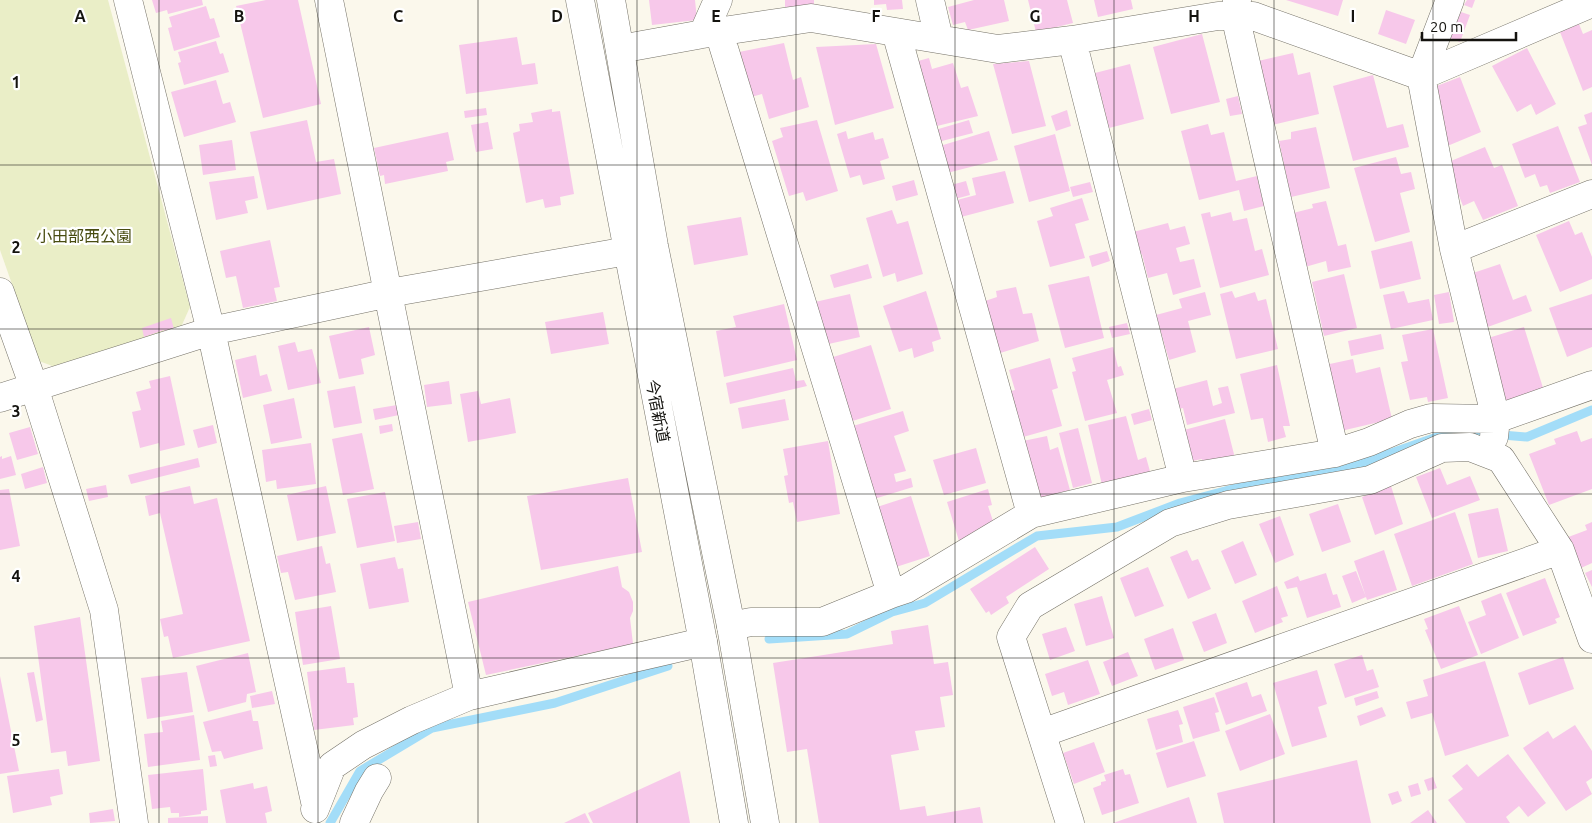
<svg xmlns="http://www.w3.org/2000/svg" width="1592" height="823" font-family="Ubuntu,'Noto Sans JP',sans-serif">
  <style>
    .green { fill: #eaeec7 }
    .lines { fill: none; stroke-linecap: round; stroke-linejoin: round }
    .stream { stroke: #a3ddf8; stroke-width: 9 }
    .building { fill: #f7c8ea }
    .minor-casing { stroke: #757268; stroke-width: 29 }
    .highway-casing { stroke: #757268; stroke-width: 29 }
    .minor { stroke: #fff; stroke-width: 28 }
    .highway { stroke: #fff; stroke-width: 28 }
    .grid { fill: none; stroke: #14130f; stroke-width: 1; stroke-opacity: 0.55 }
    .labels { text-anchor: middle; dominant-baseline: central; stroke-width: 4.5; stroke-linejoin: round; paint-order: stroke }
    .park-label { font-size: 16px; fill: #484c10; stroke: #fff }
    .street-label { font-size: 16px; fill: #14130f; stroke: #fff }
    .grid-label { font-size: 16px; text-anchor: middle; font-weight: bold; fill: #14130f; stroke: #fff; stroke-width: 4.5; stroke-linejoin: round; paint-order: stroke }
  </style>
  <rect width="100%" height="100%" fill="#fbf8ec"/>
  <path class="green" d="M0,0H108L190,307L181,327L55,367L39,361L0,250Z"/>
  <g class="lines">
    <path class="stream" d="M769,639L847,634L892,612L925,603L1037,536L1117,527L1180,503L1251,484L1354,466L1454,431L1527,437L1592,410
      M330,823L360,771L432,728L555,703L668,666"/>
  </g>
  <path class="building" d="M152,0H202L203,5L168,14L167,10L156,13Z
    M266,0H298L321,104L263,118L236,6Z
    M649,0H695L697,20L652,25Z
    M785,0H814V12H785Z
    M874,0H902L903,9L887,10L886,4L874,5Z
    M974,0H1004L1009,21L968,30L965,22L953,25L948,7Z
    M1028,0H1067L1073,23L1036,32Z
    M1094,0H1131L1133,9L1098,17Z
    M1286,0H1343L1338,16Z
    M1467,0H1475L1472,8L1464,5Z
    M206,6L210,19L214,18L220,37L174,51L168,28L172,27L169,17Z
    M1386,10L1415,20L1406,44L1378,34Z
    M1461,12L1470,15L1460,42L1450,38Z
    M1579,24L1583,34L1592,30V87L1583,91L1560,32Z
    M1202,34L1220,102L1171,114L1153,47Z
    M517,37L522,65L535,63L538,84L466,94L459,45Z
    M216,41L220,54L223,53L229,72L184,85L178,63L181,62L178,52Z
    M784,43L793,80L801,77L809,107L769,119L762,94L751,97L739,52Z
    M876,44L894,108L835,125L816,47Z
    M1527,48L1556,104L1536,115L1531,104L1517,112L1492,66Z
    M1293,53L1298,75L1310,72L1319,114L1268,126L1254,62Z
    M929,58L932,69L953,63L961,88L968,86L978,116L937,126L918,61Z
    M1029,61L1046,126L1012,134L993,64Z
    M1130,64L1144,119L1109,128L1095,73Z
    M1373,75L1387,128L1403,124L1409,147L1353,161L1333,86Z
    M1460,77L1481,132L1445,147L1429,89Z
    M216,80L223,104L230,102L236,122L184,137L171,92Z
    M1238,96L1242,114L1230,116L1226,99Z
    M486,108L487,115L465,118L464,111Z
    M552,109V112L560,111L574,194L560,197L561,205L545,208L543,199L526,203L513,133L520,131L519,124L533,122L531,113Z
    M1067,110L1071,126L1056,131L1051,116Z
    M1592,112V165L1578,127L1587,124L1584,115Z
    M307,120L316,162L334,159L341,194L267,210L250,132Z
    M817,120L838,191L806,201L803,192L789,196L772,141L783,137L780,128Z
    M969,120L973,133L938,142L935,130Z
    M488,122L493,149L476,152L471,125Z
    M1208,124L1211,135L1224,132L1236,181L1257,176L1264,206L1244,211L1239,190L1199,200L1181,131Z
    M1558,126L1580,182L1550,193L1547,185L1540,187L1535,174L1525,178L1512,144Z
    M1316,127L1330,188L1291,197L1279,141L1291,139V132Z
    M846,131L848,139L873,132L875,140L883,138L889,158L880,161L885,179L863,185L860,175L850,178L837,134Z
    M989,131L998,160L947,173L940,146Z
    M448,132L454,160L446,162L448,171L385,184L384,175L380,176L374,148Z
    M1055,134L1070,191L1029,202L1014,146Z
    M232,140L236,170L203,175L199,145Z
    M1485,147L1494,168L1502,165L1518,206L1483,220L1474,201L1463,206L1446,163Z
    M1396,157L1401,174L1411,172L1415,189L1400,193L1410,232L1375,242L1354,168Z
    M1005,171L1014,203L961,217L957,200L976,195L972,178Z
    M254,176L258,198L245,201L248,213L216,220L209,182Z
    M914,180L918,195L896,201L892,186Z
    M966,181L970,195L955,199L951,185Z
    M1090,182L1093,192L1073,197L1070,187Z
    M1082,198L1089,220L1075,224L1085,258L1050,267L1037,221L1053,216L1050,208Z
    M1326,201L1338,246L1346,244L1351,267L1328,272L1326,261L1305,267L1293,213L1313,208L1312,204Z
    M892,210L897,224L908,221L923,274L897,282L895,273L883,277L866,218Z
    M1210,212L1211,217L1231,212L1233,221L1247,218L1255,251L1262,249L1269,275L1220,288L1201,214Z
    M741,217L748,255L694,265L687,226Z
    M1569,221L1575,235L1582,232L1592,257V279L1560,292L1536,235Z
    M1168,223L1170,230L1185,226L1190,244L1176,248L1180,262L1194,259L1201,287L1173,295L1167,273L1148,278L1142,254L1139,255L1133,232Z
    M270,240L280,287L274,288L277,301L243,308L236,276L226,278L220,251Z
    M1412,241L1421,279L1380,289L1371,251Z
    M1107,251L1110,261L1092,267L1089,256Z
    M868,264L872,278L834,288L830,275Z
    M1500,264L1513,300L1526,295L1532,311L1482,329L1464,276Z
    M1344,274L1357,328L1324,336L1312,282Z
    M1089,276L1104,338L1065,348L1048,285Z
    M1016,287L1023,314L1032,313L1039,341L997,354L982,302L997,297L996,291Z
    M926,291L941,339L932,342L934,351L914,358L912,348L899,352L883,306Z
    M1232,291L1235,298L1255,292L1258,301L1266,299L1278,349L1236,359L1220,294Z
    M1404,291L1408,303L1429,299L1433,320L1391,329L1383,295Z
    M1205,292L1211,315L1188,321L1196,352L1169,360L1156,315L1182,308L1179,299Z
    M1449,292L1454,322L1439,324L1434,295Z
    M850,294L860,337L824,345L815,302Z
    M1592,294V347L1567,357L1549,308Z
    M784,304L797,360L724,377L716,331L736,327L733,316Z
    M603,312L609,344L551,354L545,322Z
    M171,318L174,329L165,333L164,330L144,337L142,328Z
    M1127,323L1130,334L1112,338L1109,327Z
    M369,327L375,355L361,359L364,374L339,379L329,336Z
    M1524,327L1544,391L1504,403L1485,339Z
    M1433,329L1448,398L1428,402L1427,397L1410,400L1401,362L1408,361L1402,335Z
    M1381,334L1384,349L1351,356L1348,341Z
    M295,342L298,352L312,349L321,383L288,390L278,346Z
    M871,345L891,409L846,423L827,359Z
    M1113,347L1118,367L1121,366L1124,375L1107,380L1117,413L1085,421L1072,372L1076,371L1072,358Z
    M256,355L260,376L267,374L272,391L243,398L235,360Z
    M1050,358L1058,388L1052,390L1062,426L1016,439L1008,392L1015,390L1009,370Z
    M1353,359L1356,373L1380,367L1392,419L1341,431L1325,365Z
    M1277,365L1290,426H1283L1286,437L1268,442L1263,418L1251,420L1240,374Z
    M793,368L796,381L804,380L807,386L730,404L726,383Z
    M170,376L185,445L160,451L159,443L140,448L132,412L141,410L136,392L151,388L149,381Z
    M1207,380L1213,406L1222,403L1218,388L1228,386L1235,413L1187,425L1183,408L1174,410L1169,390Z
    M449,381L452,404L427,407L424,385Z
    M355,386L362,423L334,428L327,391Z
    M478,391L481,404L510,398L516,433L468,442L460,394Z
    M294,398L302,438L271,444L263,405Z
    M785,399L789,420L742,429L738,408Z
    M397,405L399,415L375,420L373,409Z
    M1149,409L1152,420L1134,425L1131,414Z
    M903,411L909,431L894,436L906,471L894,474L896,482L911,478L913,487L874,499L853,426Z
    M1126,416L1138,460L1146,457L1151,475L1103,489L1088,425Z
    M1225,419L1236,462L1204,468L1202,459L1192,461L1184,430Z
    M392,424L393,431L380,434L379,426Z
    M213,425L217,443L198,448L193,430Z
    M30,427L38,454L17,460L9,433Z
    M1078,428L1092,483L1073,488L1059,433Z
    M1577,431L1581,442L1592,438V489L1549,505L1529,454L1556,444L1554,439Z
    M362,433L374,489L343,495L332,439Z
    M1047,436L1050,450L1058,447L1070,490L1039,498L1023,441Z
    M828,441L840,514L797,522L793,502L789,503L784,476L788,475L783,449Z
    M311,443L316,484L277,489L276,480L266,482L262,450Z
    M976,448L986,483L944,495L933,460Z
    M2,456V459L11,456L16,475L0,479V457Z
    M198,458L200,467L131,484L128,475Z
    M43,467L47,483L25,489L21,474Z
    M1440,468L1447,485L1470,476L1480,500L1432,518L1416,477Z
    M628,478L642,552L541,570L527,496Z
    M106,485L108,497L89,501L86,489Z
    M190,486L194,504L217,498L250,641L173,658L168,636L164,637L160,619L183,614L160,513L149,516L145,496Z
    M326,486L336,533L297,541L287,495Z
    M1391,486L1403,524L1375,535L1362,497Z
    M9,489L20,546L0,550V490Z
    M988,489L992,505L988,506L995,527L959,541L947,502Z
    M385,492L395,541L357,548L347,499Z
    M911,496L930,556L896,567L877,507Z
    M1338,504L1351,542L1322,552L1309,514Z
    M1498,508L1508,551L1478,558L1468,514Z
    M1455,512L1473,564L1412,586L1394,534Z
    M1280,516L1294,555L1275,563L1259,524Z
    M418,522L421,539L397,543L394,526Z
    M1592,522V563L1581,568L1563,539L1587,530L1585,525Z
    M1243,541L1257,575L1235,584L1221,551Z
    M322,546L326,564L330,563L336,592L295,600L288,572L281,573L277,556Z
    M1035,547L1049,569L1006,597L1009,603L991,615L989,611L986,613L970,589Z
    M1187,550L1192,561L1198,559L1211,589L1188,599L1170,557Z
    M1384,550L1397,590L1367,600L1354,561Z
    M395,557L398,569L403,568L409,602L369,609L360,564Z
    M618,566L622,587L629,592L633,602V611L630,618L633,644L486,675L468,602Z
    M1148,567L1164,606L1135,617L1120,578Z
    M1592,570V587L1585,573Z
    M1356,571L1366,597L1352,603L1342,576Z
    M1326,573L1333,595L1337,594L1341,607L1307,618L1297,587L1287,589L1284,582L1298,576L1300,581Z
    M1545,578L1560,617L1555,619L1557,623L1523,636L1506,593Z
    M1277,586L1288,616L1281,618L1283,622L1255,633L1242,601Z
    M1501,593L1519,638L1481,654L1468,622L1486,615L1481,601Z
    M1102,596L1114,638L1086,646L1074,604Z
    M331,606L340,659L303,665L295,612Z
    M1459,606L1478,655L1441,669L1425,630L1428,629L1424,619Z
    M1216,613L1227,643L1204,652L1192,622Z
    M80,617L100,761L68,766L66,751L51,753L34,626Z
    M928,625L934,664L948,662L953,695L940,697L945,727L915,731L919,750L891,755L900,810L925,806L927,816L980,807L983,823H819L807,749L787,752L773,663L893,644L891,631Z
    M1066,627L1075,651L1050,660L1042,634Z
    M1173,628L1184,660L1155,670L1144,639Z
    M1128,652L1138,676L1112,686L1103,662Z
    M248,653L256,692L247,694L246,702L208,712L196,666Z
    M1362,655L1367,671L1373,669L1379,687L1345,698L1334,664Z
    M1563,657L1574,689L1529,705L1518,673Z
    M1088,660L1100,694L1068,705L1064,692L1052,696L1045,674Z
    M1485,661L1509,736L1445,756L1432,713L1411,719L1406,702L1428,696L1423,680Z
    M345,667L347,683H354L358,717L353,718L354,725L314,730L307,672Z
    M1317,670L1327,704L1318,707L1327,737L1292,747L1273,683Z
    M34,672L43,720L36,722L27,673Z
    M187,672L193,712L147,719L141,678Z
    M0,676L19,771L0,774Z
    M1247,682L1252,697L1261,694L1267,711L1226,725L1215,693Z
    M272,691L275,704L252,708L250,696Z
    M1377,691L1379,698L1356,706L1354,698Z
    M1214,697L1219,712L1215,713L1220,731L1193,739L1183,707Z
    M1382,707L1386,716L1360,726L1357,716Z
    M251,710L253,721H258L263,749L224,759L221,751L212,752L203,722Z
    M1178,710L1183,724L1179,725L1183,742L1156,750L1147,719Z
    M1270,714L1285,754L1240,771L1225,731Z
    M194,715L200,760L148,767L144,734L163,732L161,721Z
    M1575,725L1592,751V778L1586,782L1592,794L1566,811L1523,748L1548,731L1553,739Z
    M1194,741L1206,776L1167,788L1156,753Z
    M1094,742L1105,772L1074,784L1063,753Z
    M1508,754L1546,803L1528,817L1519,806L1506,817L1510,823H1466L1448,800L1463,789L1452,776L1467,764L1478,777Z
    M215,755L217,766L210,767L208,756Z
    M1357,760L1371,823H1224L1217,793Z
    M59,769L63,794L50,797L52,805L13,813L7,776Z
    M203,769L207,810L201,811V814L179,817V813H171L170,807L152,809L148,775Z
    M1123,769L1125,775L1130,774L1139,803L1102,815L1093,788L1101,785V782L1106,781L1104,775Z
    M680,771L690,823H593L588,813Z
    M1433,777L1437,788L1428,791L1424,780Z
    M253,783L254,789L267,786L272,811L265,813L267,823H226L220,790Z
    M1418,783L1421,794L1411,797L1408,786Z
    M1398,791L1402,801L1392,805L1388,794Z
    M1189,797L1197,823H1113Z
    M113,809L115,821L90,823L89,813Z
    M1428,810L1437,823H1410Z
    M585,813L590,823H564Z
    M208,816V823H168V818Z"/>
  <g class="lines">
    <defs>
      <path id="minor" d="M128,0L211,331L316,806
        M329,0L469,696
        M930,0L939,39
        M1237,0L1235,15L1335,453
        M1450,0L1421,76L1454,249L1496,419L1494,437
        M719,32L891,594
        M896,32L1031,514L1183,478L1335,453L1369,442L1410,424L1431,418L1496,419L1592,385
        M703,34L718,0
        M1072,40L1183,478
        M620,49L703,34L811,18L998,49L1072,40L1218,16H1253L1421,76L1592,3
        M1454,249L1592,194
        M0,292L34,387L104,610L134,823
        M0,398L211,331L389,293L650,247
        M731,626L751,622H822L891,594L906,589L1031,514
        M1042,733L1560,550
        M315,809L332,766L363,745L412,720L469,696L703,642
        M354,823L369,791L377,778
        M1070,823L1011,637L1030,606L1170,523L1228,505L1370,480L1442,448L1470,447L1501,459L1560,550L1592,639"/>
      <path id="highway" d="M580,0L703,642L734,823
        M611,0L654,246L731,626L765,823"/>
    </defs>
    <use href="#minor" class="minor-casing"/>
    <use href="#highway" class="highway-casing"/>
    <use href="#minor" class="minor"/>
    <use href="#highway" class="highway"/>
  </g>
  <path class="grid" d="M159,0V823M318,0V823M478,0V823M637,0V823M796,0V823M955,0V823M1114,0V823M1274,0V823M1433,0V823M0,165H1592M0,329H1592M0,494H1592M0,658H1592"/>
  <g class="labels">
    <g class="park-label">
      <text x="84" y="236">小田部西公園</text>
    </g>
    <g class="street-label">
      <text transform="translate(658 411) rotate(79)">今宿新道</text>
    </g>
  </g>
  <g class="grid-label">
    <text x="80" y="22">A</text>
    <text x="239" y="22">B</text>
    <text x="398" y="22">C</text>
    <text x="557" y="22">D</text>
    <text x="716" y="22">E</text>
    <text x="876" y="22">F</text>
    <text x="1035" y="22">G</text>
    <text x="1194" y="22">H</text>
    <text x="1353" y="22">I</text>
    <text x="16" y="88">1</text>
    <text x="16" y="253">2</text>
    <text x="16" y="417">3</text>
    <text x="16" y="582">4</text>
    <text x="16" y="746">5</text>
  </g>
  <path d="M1422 32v8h94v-8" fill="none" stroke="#14130f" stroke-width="2.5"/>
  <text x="1430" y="32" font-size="15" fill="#14130f" stroke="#ffffff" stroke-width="4" paint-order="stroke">20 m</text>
</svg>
